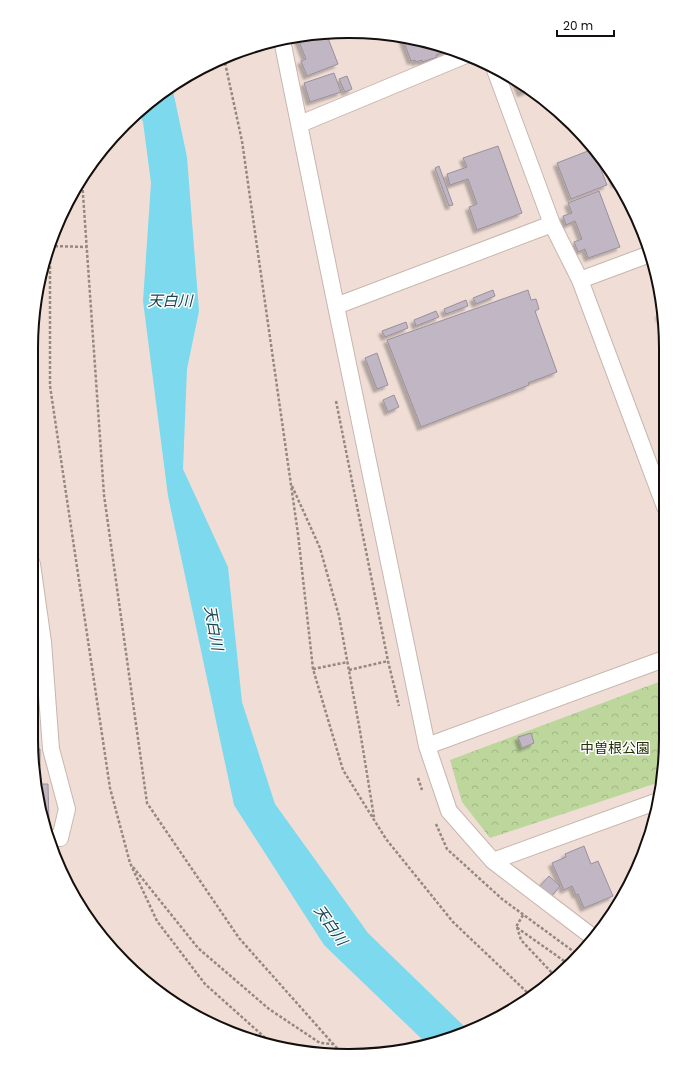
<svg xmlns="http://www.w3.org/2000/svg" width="697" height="1087" font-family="Poppins,'Noto Sans JP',sans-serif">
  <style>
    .forest { fill: url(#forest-crowns) }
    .water { fill: #7dd9ed }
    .building { fill: #c1b6c3; stroke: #9a8f9c; filter: url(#shadow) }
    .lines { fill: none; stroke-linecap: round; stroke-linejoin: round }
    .street-casing { stroke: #c7b6af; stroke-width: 18 }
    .path { stroke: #948882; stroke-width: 2.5; stroke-dasharray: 3 2; stroke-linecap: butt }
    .street { stroke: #fff; stroke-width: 16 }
    .labels { text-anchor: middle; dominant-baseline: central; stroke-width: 3; stroke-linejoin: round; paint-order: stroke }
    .park-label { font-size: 14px; fill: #223202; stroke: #fff }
    .water-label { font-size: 15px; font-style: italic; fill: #1a454d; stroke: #fff }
    .rim { fill: none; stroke: #140f0c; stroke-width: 2 }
  </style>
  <defs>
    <pattern id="forest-crowns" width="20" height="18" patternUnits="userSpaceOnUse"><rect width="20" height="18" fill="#bdd69c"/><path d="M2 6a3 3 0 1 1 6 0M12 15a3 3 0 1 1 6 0" fill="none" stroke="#a2b685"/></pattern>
    <filter id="shadow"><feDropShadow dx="-3.5" dy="3.5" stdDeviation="1" flood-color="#0004"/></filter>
  </defs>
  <rect width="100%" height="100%" fill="#f0ded6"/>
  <path class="forest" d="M664,680L663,781L490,838L462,802L450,760Z"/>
  <path class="water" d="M172,86L187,157L199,311L187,369L183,469L228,567L242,702L275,804L368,933L467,1029L431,1045H428L324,945L234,805L168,496L143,301L151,183L143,122L138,112Z"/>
  <path class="building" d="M326,33L338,64L307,76L301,61L306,59L298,39L312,34Z
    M402,37L431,42L448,48L446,49L447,51L436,55L437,57L422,62V60L416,62L415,60L411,61Z
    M334,73L341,92L310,102L304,83Z
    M347,76L352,89L345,92L339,79Z
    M516,81L530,90L521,93Z
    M498,146L522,213L477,230L469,207L477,204L468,179L450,185L447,174L467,167L463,158Z
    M593,149L607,185L571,199L557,163Z
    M439,166L453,205L449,206L435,168Z
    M612,173L618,183L615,184Z
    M599,191L620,247L588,258L585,249L578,252L574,242L582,239L575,221L566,225L563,216L572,213L568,203Z
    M493,290L495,296L476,304L473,298Z
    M528,290L531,300L536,299L539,309L535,311L557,372L528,383L529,385L421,427L387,340Z
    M466,300L468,306L446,314L444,309Z
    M436,311L439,317L416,326L414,320Z
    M663,313L665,328V329L659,314Z
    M406,322L408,328L385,337L382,331Z
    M377,353L388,385L377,389L365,358Z
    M394,395L399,407L388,412L383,400Z
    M32,645H37V667H31Z
    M31,668H37L38,689H35L36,696H31Z
    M531,733L534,743L522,748L518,737Z
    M33,749H40V766H37V778Z
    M38,784H48L49,823H45Z
    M584,846L591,864L598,861L613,896L584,908L578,894L576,895L572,886L564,890L552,863L566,857L565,854Z
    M643,855L642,860L639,865L637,857Z
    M549,876L560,886L551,897L539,887Z"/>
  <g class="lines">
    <defs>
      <path id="street" d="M282,40L336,306
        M494,67L552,224
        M300,124L466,55
        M580,280L650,254
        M32,564L43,642L51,749L67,809L60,838H47
        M427,746L664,659
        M493,861L658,801
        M594,938L493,861L449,811L427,746L336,306L552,224L580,280L665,507"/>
    </defs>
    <use href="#street" class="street-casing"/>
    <path class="path" d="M224,58L242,141L298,534L313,669L343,770L386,839L453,922L531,996
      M82,180L104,495L147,803L239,938L343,1055
      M50,246V386L110,788L130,863L157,921L205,984L271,1043
      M50,246L87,247
      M336,401L388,661L399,706
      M292,486L320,548L339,616L360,731L374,817
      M313,669L348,662
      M349,670L388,661
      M418,778L422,790
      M436,824L447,849L502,899L577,954
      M133,867L198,948L269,1009L320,1043L333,1044
      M523,915L516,927L567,963
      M517,927L521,940L554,975"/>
    <use href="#street" class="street"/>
  </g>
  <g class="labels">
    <g class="park-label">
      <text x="615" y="748">中曽根公園</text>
    </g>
    <g class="water-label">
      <text x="170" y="300">天白川</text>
      <text transform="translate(214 628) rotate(80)">天白川</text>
      <text transform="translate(331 925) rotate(55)">天白川</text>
    </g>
  </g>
  <path d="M0 0H697V1087H0ZM348 38H349A310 310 0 0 1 659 348V739A310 310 0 0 1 349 1049H348A310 310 0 0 1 38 739V348A310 310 0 0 1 348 38Z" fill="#fff" fill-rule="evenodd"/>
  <path class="rim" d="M348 38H349A310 310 0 0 1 659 348V739A310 310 0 0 1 349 1049H348A310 310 0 0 1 38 739V348A310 310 0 0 1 348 38Z"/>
  <path d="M557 30v6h57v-6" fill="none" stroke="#140f0c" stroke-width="2"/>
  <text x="563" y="30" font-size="12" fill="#140f0c" stroke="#ffffff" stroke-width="3" paint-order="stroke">20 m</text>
</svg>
